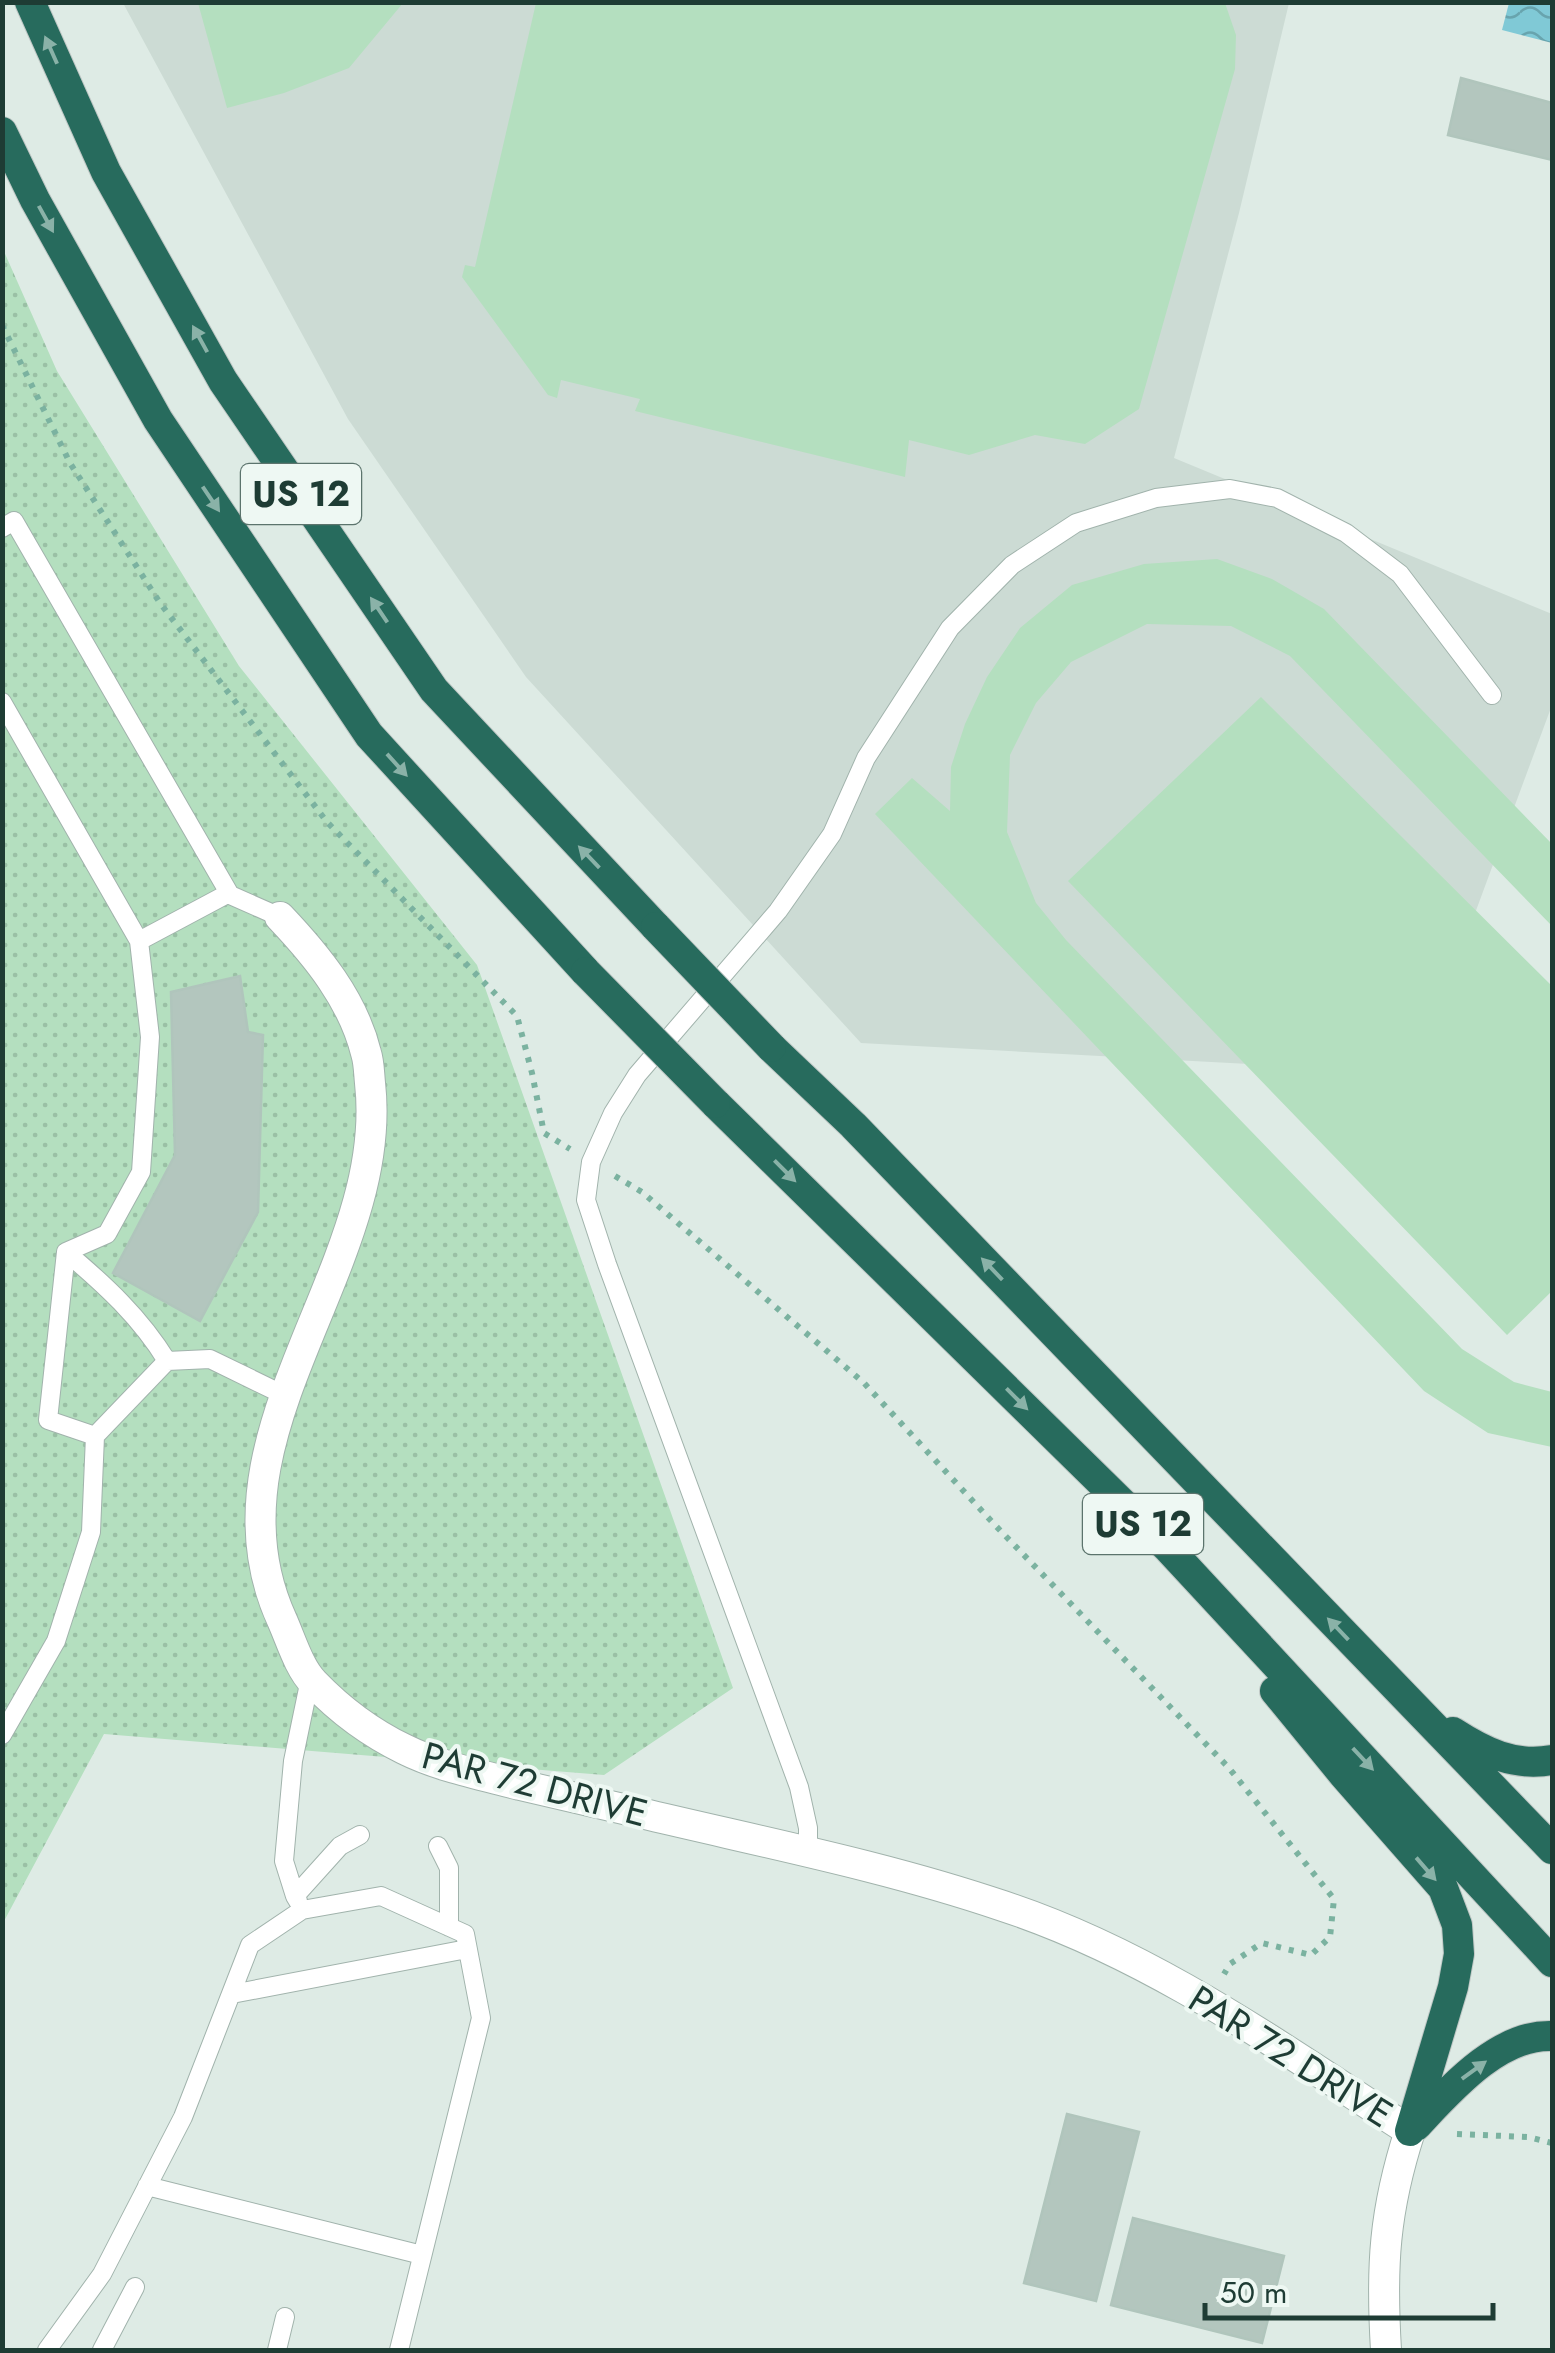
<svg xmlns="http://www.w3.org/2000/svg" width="1555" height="2353" font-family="Jost,sans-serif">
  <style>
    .built { fill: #ccdbd4 }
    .grass { fill: url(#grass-dots) }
    .garden { fill: #b4dfbf }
    .water { fill: url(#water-waves) }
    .building { fill: #b3c6be; stroke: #b0c5bc; stroke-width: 2.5 }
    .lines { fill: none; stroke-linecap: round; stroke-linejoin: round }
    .service-casing { stroke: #a1b3ac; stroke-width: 20 }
    .minor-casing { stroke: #a1b3ac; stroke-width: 32 }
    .tertiary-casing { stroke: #a1b3ac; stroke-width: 32 }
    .motorway-casing { stroke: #c0c8c6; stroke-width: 32 }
    .path { stroke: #7bb2a0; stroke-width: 6; stroke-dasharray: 5 8; stroke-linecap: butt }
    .service { stroke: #fff; stroke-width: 18 }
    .minor { stroke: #fff; stroke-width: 30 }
    .tertiary { stroke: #fff; stroke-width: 30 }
    .motorway { stroke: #276b5d; stroke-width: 30 }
    .motorway-bridge-casing { stroke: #c0c8c6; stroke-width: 32; stroke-linecap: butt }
    .motorway-bridge { stroke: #276b5d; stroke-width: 30 }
    .oneway { fill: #8ab2a8 }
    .labels { text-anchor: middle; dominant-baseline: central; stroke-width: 8; stroke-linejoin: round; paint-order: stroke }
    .shield { fill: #eef8f3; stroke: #5c746d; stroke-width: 2.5 }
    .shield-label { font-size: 35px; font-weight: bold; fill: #1e3c34 }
    .street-label { font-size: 38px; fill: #1e3c34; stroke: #eef8f3 }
  </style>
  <defs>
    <pattern id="grass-dots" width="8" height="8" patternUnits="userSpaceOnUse" patternTransform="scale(2.5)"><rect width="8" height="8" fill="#b4dfbf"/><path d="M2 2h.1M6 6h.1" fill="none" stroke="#9ac0a5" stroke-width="1.8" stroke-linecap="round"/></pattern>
    <pattern id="water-waves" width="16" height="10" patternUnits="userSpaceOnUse" patternTransform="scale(2.5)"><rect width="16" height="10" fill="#80c9d6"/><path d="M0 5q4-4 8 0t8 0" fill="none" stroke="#68a4ae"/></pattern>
  </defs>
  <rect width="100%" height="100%" fill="#deebe5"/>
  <path class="built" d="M123,3H1289L1239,213L1174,458L1552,614V705L1416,1073L861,1043L526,677L348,419Z"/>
  <path class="grass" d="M2,247L57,371L239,666L477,965L733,1688L604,1775L104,1734L3,1923Z"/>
  <path class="garden" d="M198,3V2L403,3L349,68L284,93L227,108Z
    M1225,3L1236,35L1235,69L1139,409L1085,444L1035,435L969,455L909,440L905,477L635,411L640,399L561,380L557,398L548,395L462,277L465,265L475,267L536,3Z
    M1217,559L1272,579L1324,609L1552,844V926L1290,656L1231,626L1147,624L1071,662L1036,703L1010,755L1007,832L1036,903L1066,940L1462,1349L1514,1382L1552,1392V1447L1488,1433L1424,1391L875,814L912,778L950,811L951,767L965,724L987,677L1020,628L1072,585L1144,564Z
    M1261,697L1552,986V1291L1507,1335L1068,881Z"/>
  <path class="water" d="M1509,3H1552V43L1502,30Z"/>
  <path class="building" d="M1461,78L1552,103V160L1448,135Z
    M240,976L248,1032L263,1035L258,1212L200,1321L113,1273L175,1155L171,992Z
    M1067,2114L1139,2132L1096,2301L1024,2283Z
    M1133,2218L1284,2256L1262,2343L1111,2305Z"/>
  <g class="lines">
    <defs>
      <path id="service" d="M2,528L14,521L229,893L139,941
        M2,702L139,941L150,1037L141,1172L107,1234L66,1252L48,1420L95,1436
        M228,894L280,917
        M66,1252C105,1285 140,1317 167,1361
        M2,1735L56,1641L91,1532L95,1436L167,1361L210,1359L284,1395
        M438,1846L449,1868V1927
        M808,1852V1828L799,1787L607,1264L586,1200L591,1162L613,1113L637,1075L778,911L832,834L866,758L950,628L1012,565L1076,523L1156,498L1230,489L1277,498L1346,533L1400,574L1492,695
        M295,1896L284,1861L293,1761L310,1679
        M298,1901L295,1896L340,1846L360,1835
        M232,1994L467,1949
        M147,2186L422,2255
        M47,2350L102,2274L183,2117L250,1945L302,1910L381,1896L465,1934L481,2018L399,2350
        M102,2350L135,2287
        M277,2350L285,2317"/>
      <path id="minor" d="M280,917C317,956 353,1000 366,1053C369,1062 369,1073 370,1083C391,1267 197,1435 282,1620C291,1640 299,1668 314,1683C340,1710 371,1733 404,1749C440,1767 482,1775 520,1785C563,1795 606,1805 649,1815C767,1843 888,1867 1003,1906C1152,1955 1280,2047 1410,2131"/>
      <path id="tertiary" d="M1386,2350C1381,2267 1384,2211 1410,2131"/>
      <path id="motorway" d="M30,2L106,172L223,381L434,690L656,927
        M2,132L35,200L158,420L369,735L586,972
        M771,1047L853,1125L1552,1849
        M715,1103L1168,1548L1552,1962
        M1275,1691L1343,1774L1443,1888L1457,1925L1459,1954L1453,1987L1410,2131
        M1453,1732C1484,1752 1514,1767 1552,1760
        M1416,2126C1450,2090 1498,2034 1552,2036"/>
    </defs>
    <use href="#service" class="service-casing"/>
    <use href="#minor" class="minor-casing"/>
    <use href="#tertiary" class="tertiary-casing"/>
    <use href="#motorway" class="motorway-casing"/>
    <path class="path" d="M2,325L70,463L160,603L327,822L517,1016L532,1073L544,1133L570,1149
      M615,1176L642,1192L864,1383L994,1524L1229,1768L1334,1899L1330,1937L1311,1955L1262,1943L1230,1964L1224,1974
      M1457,2134L1528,2137L1552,2143"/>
    <use href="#service" class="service"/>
    <use href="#minor" class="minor"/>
    <use href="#tertiary" class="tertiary"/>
    <use href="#motorway" class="motorway"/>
    <defs>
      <path id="motorway-bridge" d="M656,927L771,1047
        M586,972L715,1103"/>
    </defs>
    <use href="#motorway-bridge" class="motorway-bridge-casing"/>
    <use href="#motorway-bridge" class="motorway-bridge"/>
  </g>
  <defs><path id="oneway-solid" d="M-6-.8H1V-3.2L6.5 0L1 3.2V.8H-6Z" transform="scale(2.5)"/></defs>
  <g class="oneway">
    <use href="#oneway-solid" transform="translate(51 50) rotate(-114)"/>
    <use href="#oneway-solid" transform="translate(46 219) rotate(61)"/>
    <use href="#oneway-solid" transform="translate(200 339) rotate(-119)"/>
    <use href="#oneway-solid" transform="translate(211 499) rotate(56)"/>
    <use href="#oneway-solid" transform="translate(379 610) rotate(-124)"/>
    <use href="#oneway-solid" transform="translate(397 765) rotate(48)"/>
    <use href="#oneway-solid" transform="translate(589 857) rotate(-134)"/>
    <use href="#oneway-solid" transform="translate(785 1171) rotate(45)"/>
    <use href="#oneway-solid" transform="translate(992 1269) rotate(-134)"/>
    <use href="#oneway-solid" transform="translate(1017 1399) rotate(45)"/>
    <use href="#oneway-solid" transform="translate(1338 1629) rotate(-134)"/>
    <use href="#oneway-solid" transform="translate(1363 1759) rotate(47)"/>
    <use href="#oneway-solid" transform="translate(1426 1869) rotate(49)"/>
    <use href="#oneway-solid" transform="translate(1474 2070) rotate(-36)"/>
  </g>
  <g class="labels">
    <g class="shield">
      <rect x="241" y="464" width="120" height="60" rx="8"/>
      <rect x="1083" y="1494" width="120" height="60" rx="8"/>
    </g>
    <g class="shield-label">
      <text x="301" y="494">US 12</text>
      <text x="1143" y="1524">US 12</text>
    </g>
    <g class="street-label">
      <text transform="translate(535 1784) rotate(15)">PAR 72 DRIVE</text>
      <text transform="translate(1291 2056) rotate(32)">PAR 72 DRIVE</text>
    </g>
  </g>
  <rect width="1555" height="2353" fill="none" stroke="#1e3c34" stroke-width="10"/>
  <path d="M1205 2303v15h288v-15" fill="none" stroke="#1e3c34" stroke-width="5"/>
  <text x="1220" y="2303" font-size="30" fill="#1e3c34" stroke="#eef8f3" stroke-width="8" paint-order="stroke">50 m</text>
</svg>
